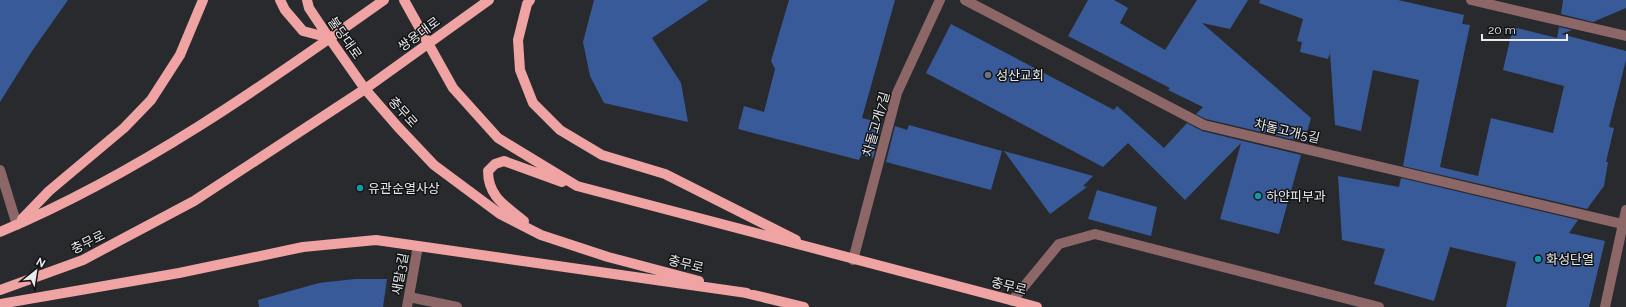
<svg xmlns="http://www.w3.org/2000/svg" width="1626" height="307" font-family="Raleway,'Noto Sans KR',sans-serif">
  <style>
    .building { fill: #395a99 }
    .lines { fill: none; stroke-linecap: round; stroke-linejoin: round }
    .minor { stroke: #8d6767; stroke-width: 10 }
    .major { stroke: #f0a3a3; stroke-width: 10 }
    .worship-dot { fill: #6b7280; stroke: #121314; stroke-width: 1.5 }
    .culture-dot { fill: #0f9aa8; stroke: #121314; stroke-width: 1.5 }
    .labels { text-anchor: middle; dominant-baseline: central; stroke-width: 3; stroke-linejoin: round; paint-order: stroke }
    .street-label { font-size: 13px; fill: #e9eaec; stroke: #121314 }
    .poi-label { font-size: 13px; fill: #e9eaec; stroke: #121314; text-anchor: start }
  </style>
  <rect width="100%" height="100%" fill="#282a2d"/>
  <path class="building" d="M0,0H68L32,51L0,102Z
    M594,0H709L652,38L681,83L688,122L604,103L590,76L583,42Z
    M789,0H895L862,118L882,123L873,158L861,155L859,160L738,129L744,106L764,112L775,69L771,61Z
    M1088,0H1114L1128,8L1120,23L1165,50L1197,0H1248L1230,29L1202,23L1311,118L1304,142L1206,119L1196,114L1203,107L1168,90L1170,88L1068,36Z
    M1260,0H1398L1464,15L1462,24L1470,25L1440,167L1478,176L1491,118L1553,133L1564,86L1503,70L1513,27L1557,38L1559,27L1572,30L1561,34L1626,51V60L1609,127L1614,128L1606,162H1608L1604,186L1587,209L1403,166L1419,80L1373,70L1361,131L1335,125L1330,53L1328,59L1300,52L1302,42L1297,41L1303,19L1259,3Z
    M1563,0H1626V8L1593,22L1561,14Z
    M951,24L1114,110L1117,106L1164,148L1187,123L1202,131L1301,155L1279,234L1220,219L1241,143L1185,200L1128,143L1103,167L926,73Z
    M909,125L1002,151L991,190L886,162L895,126L907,130Z
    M1004,151L1093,176L1083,186L1087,187L1050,214Z
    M1338,176L1399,187L1401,178L1578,220L1569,233L1605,241L1589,307H1506L1516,262L1450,247L1434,301L1374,284L1385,249L1342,240Z
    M1097,190L1157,207L1151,236L1088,219Z
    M355,279H387L383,307H259L258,300L319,283Z"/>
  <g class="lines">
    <path class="minor" d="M965,0L1204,125L1626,225
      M1471,0L1626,36
      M0,170L17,225
      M853,260L897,93L940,0
      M409,297L457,307
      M1012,301L1059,244L1095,234L1379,307
      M407,307L418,246
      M1605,307L1626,210"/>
    <path class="major" d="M280,0L285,10L303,31L330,38
      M307,0L309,8L325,32L365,89L398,127L434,165L500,214L541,235L608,257L699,281
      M404,0L453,88L498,138L577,186L1037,307
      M530,0L527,4L518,40L520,70L533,103L560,130L602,155L665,174L796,240
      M22,219L49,191L124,128L151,100L180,55L203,0
      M524,221C506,206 488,197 488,171L495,164L504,161L562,182
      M0,232C138,174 263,86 384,0
      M0,290L83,260L194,201L365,89L489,0
      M741,292L804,307
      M0,304L179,273L303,247L376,240L747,293"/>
  </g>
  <circle class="worship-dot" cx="988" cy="75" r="4"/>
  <g class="culture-dot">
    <circle cx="360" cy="188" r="4"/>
    <circle cx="1258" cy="196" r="4"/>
    <circle cx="1538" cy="259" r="4"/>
  </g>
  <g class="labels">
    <g class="street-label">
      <text transform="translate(419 34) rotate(-36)">쌍용대로</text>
      <text transform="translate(345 38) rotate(55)">불당대로</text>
      <text transform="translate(403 112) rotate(48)">충무로</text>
      <text transform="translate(876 124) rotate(-74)">차돌고개7길</text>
      <text transform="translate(1287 131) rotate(13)">차돌고개5길</text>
      <text transform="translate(88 242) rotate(-26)">충무로</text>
      <text transform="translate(686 264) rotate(14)">충무로</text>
      <text transform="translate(400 274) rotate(-80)">새말3길</text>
      <text transform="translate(1009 286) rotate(14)">충무로</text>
    </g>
    <g class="poi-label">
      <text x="996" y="75">성산교회</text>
      <text x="368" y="188">유관순열사상</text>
      <text x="1266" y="196">하얀피부과</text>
      <text x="1546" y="259">화성단열</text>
    </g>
  </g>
  <g transform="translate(36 271) rotate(30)" stroke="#121314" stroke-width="3" paint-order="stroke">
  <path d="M0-3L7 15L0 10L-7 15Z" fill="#e9eaec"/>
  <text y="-6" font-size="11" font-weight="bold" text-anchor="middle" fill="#e9eaec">N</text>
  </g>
  <path d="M1482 34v6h85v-6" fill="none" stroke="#e9eaec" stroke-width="2"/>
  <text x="1488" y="34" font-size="12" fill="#e9eaec" stroke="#121314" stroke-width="3" paint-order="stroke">20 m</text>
</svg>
